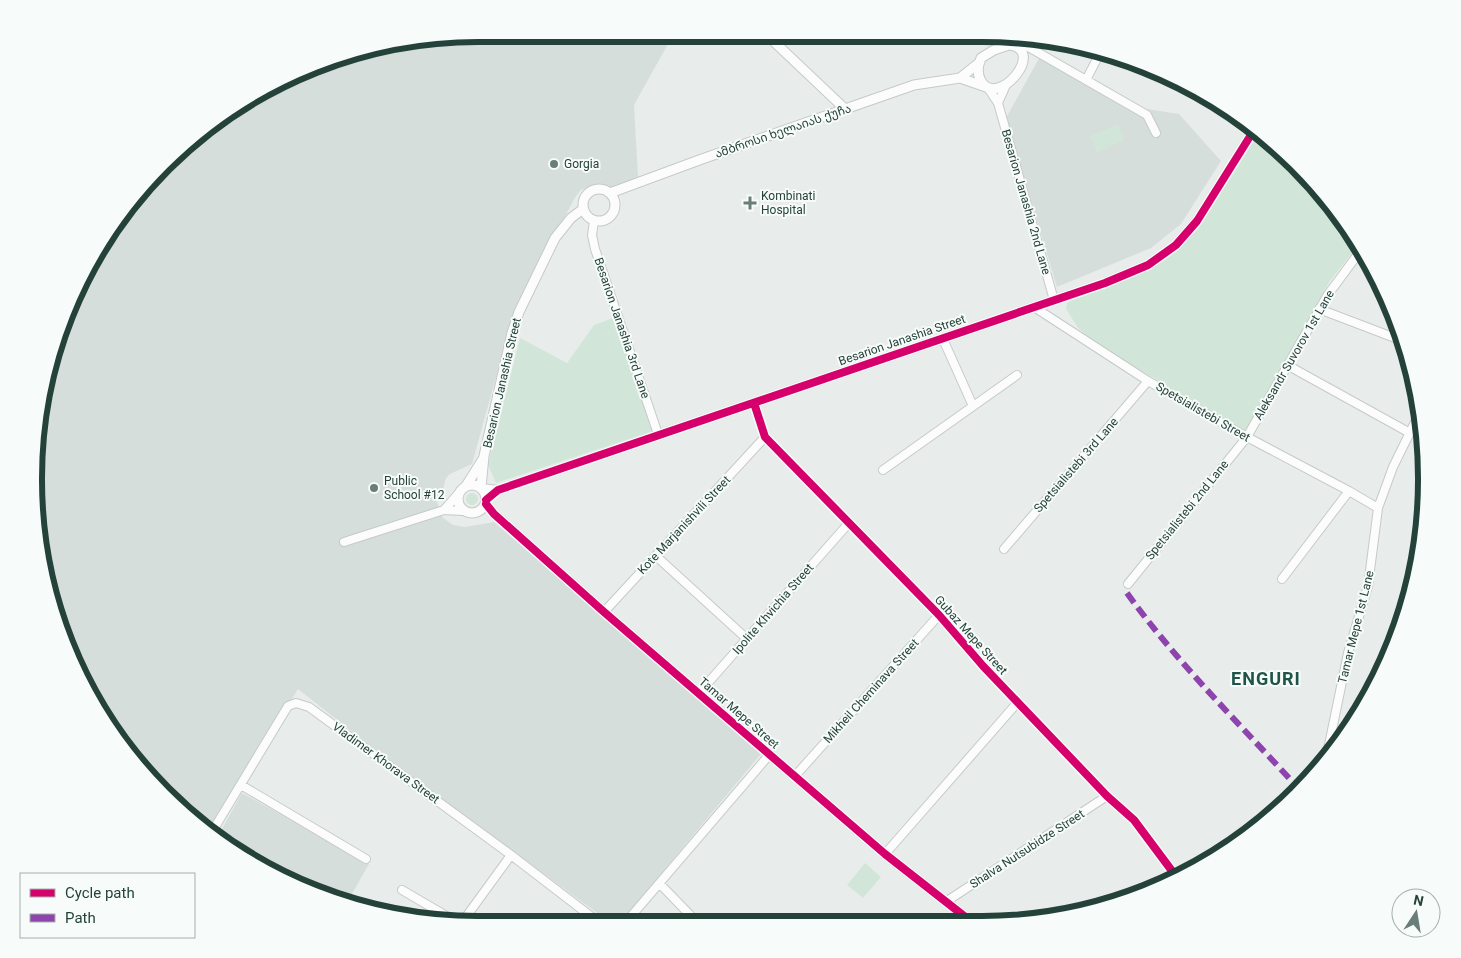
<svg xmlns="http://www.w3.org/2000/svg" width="1461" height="958" font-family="Roboto,'Noto Sans Georgian',sans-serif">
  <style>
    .built { fill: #d6dedb }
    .green { fill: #d1e6d8 }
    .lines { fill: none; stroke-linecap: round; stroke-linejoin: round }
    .minor-casing { stroke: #c5cac8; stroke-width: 10 }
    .tertiary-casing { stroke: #c5cac8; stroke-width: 11 }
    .minor { stroke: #fcfcfc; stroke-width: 8 }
    .tertiary { stroke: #fcfcfc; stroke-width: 9 }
    .quiet { stroke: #8e44ad; stroke-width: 6; stroke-dasharray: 12 6; stroke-linecap: butt }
    .cycleway-casing { stroke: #f7fbf9; stroke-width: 11 }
    .cycleway { stroke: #d6006c; stroke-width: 8 }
    .poi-dot { fill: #697e78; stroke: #f7fbf9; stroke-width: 2 }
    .labels { text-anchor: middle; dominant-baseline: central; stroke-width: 4; stroke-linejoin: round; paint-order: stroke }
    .street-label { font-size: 12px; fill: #24423a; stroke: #f7fbf9 }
    .poi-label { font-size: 12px; fill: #24423a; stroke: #f7fbf9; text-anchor: start }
    .district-label { font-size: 18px; font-weight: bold; letter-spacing: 1px; fill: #1f5548; stroke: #f7fbf9 }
    .rim { fill: none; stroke: #24423a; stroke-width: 6 }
  </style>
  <rect width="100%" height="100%" fill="#e8edeb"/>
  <path class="built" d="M479,34L673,35L634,105L638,177L611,188L603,184L593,185L581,190L576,196L515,308L472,464L450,474L446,478L443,489V497L436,499L442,517L453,525L465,527L494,522L761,754L628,913L618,921H608L370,746L298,689L212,831L185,814L94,702L49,594L35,450L68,309L126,208L231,109L336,57Z
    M1043,51L1141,108L1179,114L1221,161L1181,224L1151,248L1057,287L1006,118Z
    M242,793L369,864L349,899L282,878L218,836Z"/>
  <path class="green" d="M1118,125L1124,140L1097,152L1090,136Z
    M1259,133L1276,144L1335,208L1358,245L1330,281L1247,429L1243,430L1101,347L1078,328L1066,309L1067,303L1081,295L1132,276L1167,259L1198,229Z
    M613,318L653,431L496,483L488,465L520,338L567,363L594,325Z
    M466 499a6 6 0 1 1 12 0a6 6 0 1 1-12 0Z
    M865,863L881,877L863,898L847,885Z"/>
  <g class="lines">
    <defs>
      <path id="minor" d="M1011,37L1147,115L1156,133
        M1086,80L1099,55
        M988,88L998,103L1054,300
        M998,103L1006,85
        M594,221L592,235L595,249L658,434
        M1034,307L1148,381L1247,437L1349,491L1378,508
        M1319,309L1403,341
        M942,337L973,406
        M1287,365L1410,433
        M754,403L765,437L939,615L983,666L1107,796L1134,820L1178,879
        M883,470L1017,375
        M482,488L498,490
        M486,500L498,490
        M444,510L458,494
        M344,542L444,510L463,511
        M1004,549L1148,381
        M656,556L747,639
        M1282,579L1349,491
        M1128,584L1247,437L1327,296L1361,250
        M604,612L765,437
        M699,693L848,524
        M1326,759L1348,653L1368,586L1378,508L1393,467L1420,412
        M795,776L939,615
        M241,785L366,859
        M212,832L288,706L296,703L309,707L511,855L597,921
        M885,854L1018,702
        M660,884L691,916L692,922
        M402,890L455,921
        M947,901L1107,796
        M463,921L511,855
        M627,921L770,754"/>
      <path id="tertiary" d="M768,36L845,109
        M1023,44L1027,38
        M1009,45C1048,49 997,110 981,81C977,74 978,65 981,58L994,50Z
        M960,78L986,87
        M583 205a16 16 0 1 1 32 0a16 16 0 1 1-32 0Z
        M610,193L702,159L914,85L960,78L980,62
        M458 499a14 14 0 1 1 28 0a14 14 0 1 1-28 0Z
        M466,486L483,459
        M481,487L484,456L512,333L519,312L555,238L571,218L583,209
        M498,490L1105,283L1148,265L1176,245L1197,221L1254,130
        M486,504L494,514L604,612L885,854L973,923"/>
    </defs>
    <use href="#minor" class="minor-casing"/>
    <use href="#tertiary" class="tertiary-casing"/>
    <use href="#minor" class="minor"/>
    <use href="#tertiary" class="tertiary"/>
    <path class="quiet" d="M1127,593C1178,664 1241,725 1299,789"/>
    <defs>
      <path id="cycleway" d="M754,403L765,437L939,615L983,666L1107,796L1134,820L1178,879
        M486,500L498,490L1105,283L1148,265L1176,245L1197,221L1254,130
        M486,504L494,514L604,612L885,854L973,923"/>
    </defs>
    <use href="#cycleway" class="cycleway-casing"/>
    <use href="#cycleway" class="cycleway"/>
  </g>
  <g class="poi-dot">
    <circle cx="554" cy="164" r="5"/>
    <path d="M747.5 195.5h5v5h5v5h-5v5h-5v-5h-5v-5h5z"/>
    <circle cx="374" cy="488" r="5"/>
  </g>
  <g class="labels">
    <g class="street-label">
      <text transform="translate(783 131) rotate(-19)">ამბროსი ხელაიას ქუჩა</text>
      <text transform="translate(1026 202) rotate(74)">Besarion Janashia 2nd Lane</text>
      <text transform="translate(622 328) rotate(71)">Besarion Janashia 3rd Lane</text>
      <text transform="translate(902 340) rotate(-19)">Besarion Janashia Street</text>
      <text transform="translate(1294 355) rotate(-60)">Aleksandr Suvorov 1st Lane</text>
      <text transform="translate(502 383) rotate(-77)">Besarion Janashia Street</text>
      <text transform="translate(1203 412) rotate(30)">Spetsialistebi Street</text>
      <text transform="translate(1076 465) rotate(-49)">Spetsialistebi 3rd Lane</text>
      <text transform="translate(1187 510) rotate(-51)">Spetsialistebi 2nd Lane</text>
      <text transform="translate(684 525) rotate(-47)">Kote Marjanishvili Street</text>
      <text transform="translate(773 609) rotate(-49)">Ipolite Khvichia Street</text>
      <text transform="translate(1356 627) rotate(-76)">Tamar Mepe 1st Lane</text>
      <text transform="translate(971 635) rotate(48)">Gubaz Mepe Street</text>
      <text transform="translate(871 691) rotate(-48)">Mikheil Cheminava Street</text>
      <text transform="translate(739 713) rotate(41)">Tamar Mepe Street</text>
      <text transform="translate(386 763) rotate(36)">Vladimer Khorava Street</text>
      <text transform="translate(1027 849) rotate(-33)">Shalva Nutsubidze Street</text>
    </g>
    <g class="poi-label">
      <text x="564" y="164">Gorgia</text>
      <text x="761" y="196">Kombinati<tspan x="761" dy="14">Hospital</tspan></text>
      <text x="384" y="481">Public<tspan x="384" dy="14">School #12</tspan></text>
    </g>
    <g class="district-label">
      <text x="1266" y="678">ENGURI</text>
    </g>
  </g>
  <path d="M0 0H1461V958H0ZM478 42H982A436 436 0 0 1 1418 478V480A436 436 0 0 1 982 916H478A436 436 0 0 1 42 480V478A436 436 0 0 1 478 42Z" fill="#f7fbf9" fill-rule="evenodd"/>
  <path class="rim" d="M478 42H982A436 436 0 0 1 1418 478V480A436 436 0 0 1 982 916H478A436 436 0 0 1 42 480V478A436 436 0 0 1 478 42Z"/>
  <rect x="20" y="873" width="175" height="65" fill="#f7fbf9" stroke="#a3b1ad"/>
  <rect x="30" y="889" width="25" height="8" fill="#d6006c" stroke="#a3b1ad"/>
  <text x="65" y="898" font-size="15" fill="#24423a">Cycle path</text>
  <rect x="30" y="914" width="25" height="8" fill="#8e44ad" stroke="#a3b1ad"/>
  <text x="65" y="923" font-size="15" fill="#24423a">Path</text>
  <g transform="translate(1416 913) rotate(12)"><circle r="24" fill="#f7fbf9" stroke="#a3b1ad"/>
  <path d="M0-4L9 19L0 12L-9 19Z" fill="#697e78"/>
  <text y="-8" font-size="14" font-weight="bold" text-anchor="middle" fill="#24423a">N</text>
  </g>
</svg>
